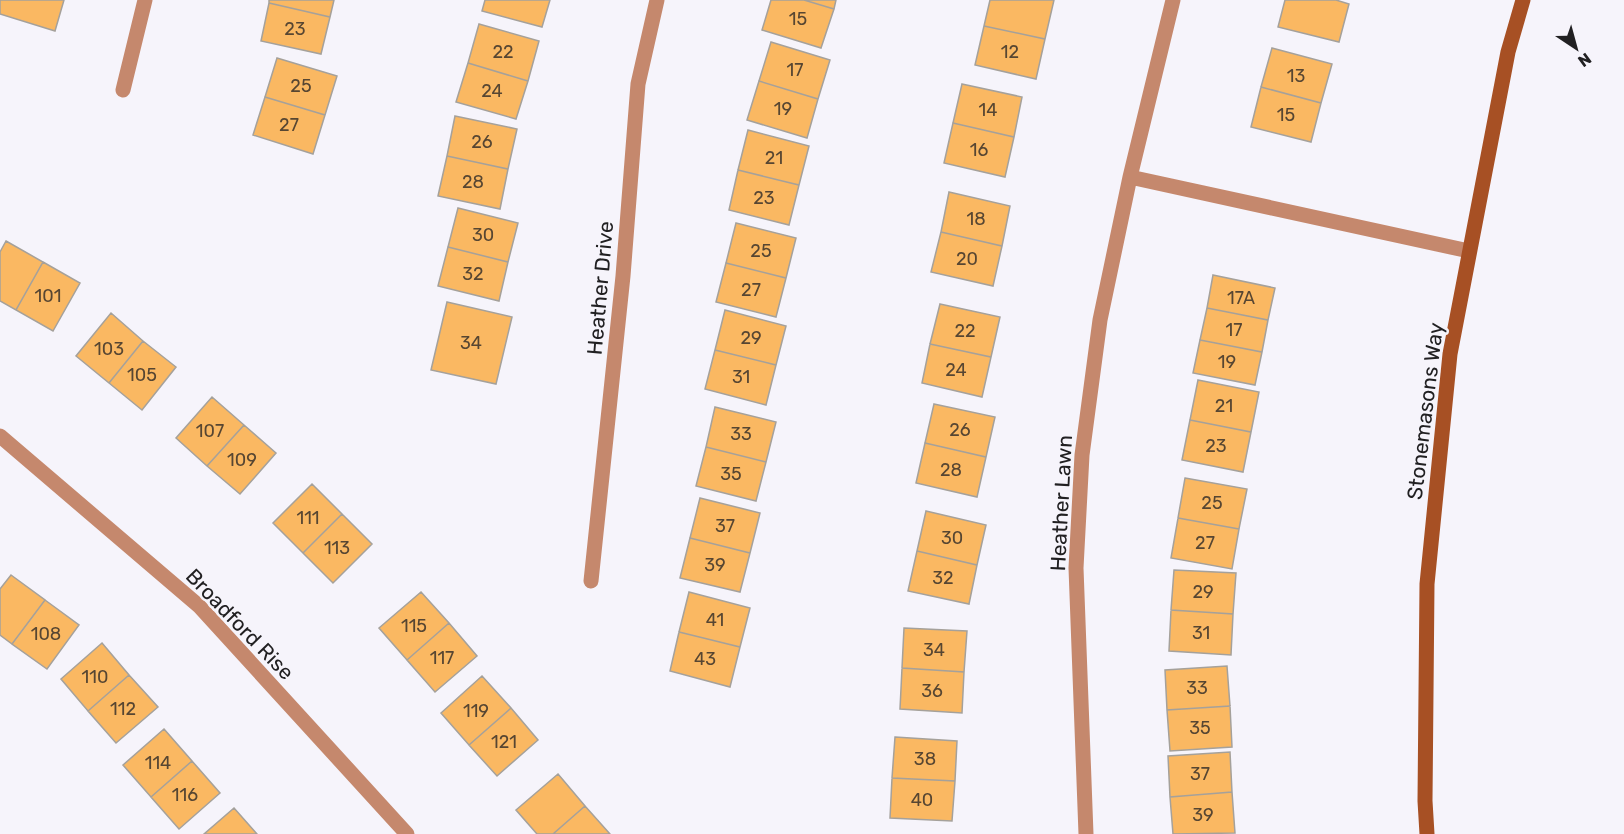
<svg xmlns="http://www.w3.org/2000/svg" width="1624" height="834" font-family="Rubik,sans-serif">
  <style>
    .building { fill: #fab862; stroke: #a5a19b; stroke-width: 1.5 }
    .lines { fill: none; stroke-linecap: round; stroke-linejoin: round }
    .street { stroke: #c5886d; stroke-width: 15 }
    .secondary { stroke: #a75024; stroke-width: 15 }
    .labels { text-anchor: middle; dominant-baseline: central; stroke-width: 5; stroke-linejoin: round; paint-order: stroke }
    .number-label { font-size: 18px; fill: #574632 }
    .street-label { font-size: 21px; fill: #212022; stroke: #f6f4fb }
  </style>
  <rect width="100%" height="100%" fill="#f6f4fb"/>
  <path class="building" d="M0,0H64L55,31L0,14Z
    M269,0H334L330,17L269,3Z
    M485,0H550L542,27L482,11Z
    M771,0H804L834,9L821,48L762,30Z
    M804,0H836L834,9Z
    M990,0H1054L1045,39L984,26Z
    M1285,0H1336L1349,4L1339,42L1278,27Z
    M269,3L330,17L321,54L261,41Z
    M479,24L539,41L528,81L468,63Z
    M984,26L1045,39L1036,79L975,65Z
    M771,42L830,60L818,99L759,81Z
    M1272,48L1332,64L1321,103L1261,87Z
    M277,58L337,76L325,115L265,97Z
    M468,63L528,81L516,119L456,102Z
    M759,81L818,99L807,138L747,120Z
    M962,84L1022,97L1014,137L953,123Z
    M1261,87L1321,103L1311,142L1251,127Z
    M265,97L325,115L313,154L253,135Z
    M455,116L517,129L508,169L447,156Z
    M953,123L1014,137L1005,177L944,163Z
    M748,130L809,146L799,185L738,170Z
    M447,156L508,169L500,209L438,196Z
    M738,170L799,185L789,225L729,210Z
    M949,192L1010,206L1002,246L941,232Z
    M458,208L518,223L508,262L448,247Z
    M736,223L796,238L786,278L726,263Z
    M941,232L1002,246L993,286L931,272Z
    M6,241L43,262L16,310L0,301V252Z
    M448,247L508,262L499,301L438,286Z
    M43,262L80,283L53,331L16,310Z
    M726,263L786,278L776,317L716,302Z
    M1213,275L1275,288L1268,320L1207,308Z
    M447,302L512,317L496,384L431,370Z
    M940,304L1000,317L991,357L930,344Z
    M1207,308L1268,320L1262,352L1200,340Z
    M725,310L786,326L776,365L715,350Z
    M111,313L143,341L109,383L76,356Z
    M1200,340L1262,352L1255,385L1193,373Z
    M143,341L176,367L142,410L109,383Z
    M930,344L991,357L982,397L922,383Z
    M715,350L776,365L766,405L705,389Z
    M1198,380L1259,392L1251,432L1190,420Z
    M212,397L244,425L207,466L176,438Z
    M934,404L995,417L986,457L925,443Z
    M715,407L776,422L766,462L706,447Z
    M1190,420L1251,432L1243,472L1182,460Z
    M244,425L276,453L240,494L207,466Z
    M925,443L986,457L977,497L916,483Z
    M706,447L766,462L756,501L696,486Z
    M1185,478L1247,489L1239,529L1178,518Z
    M312,484L342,514L303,553L273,523Z
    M700,498L760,513L750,553L690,538Z
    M926,511L986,525L977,565L917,551Z
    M342,514L372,544L333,583L303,553Z
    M1178,518L1239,529L1232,569L1171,558Z
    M690,538L750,553L740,592L680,578Z
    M917,551L977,565L969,604L908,591Z
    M1174,570L1236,573L1233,614L1171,610Z
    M11,575L45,600L12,644L0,635V589Z
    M421,592L449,623L407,660L379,628Z
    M689,592L750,608L740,647L679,632Z
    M45,600L79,625L47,669L12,644Z
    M1171,610L1233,614L1231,655L1169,651Z
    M449,623L477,656L435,692L407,660Z
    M904,628L967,631L964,672L902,668Z
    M679,632L740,647L730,687L670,671Z
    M102,643L129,675L88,711L61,679Z
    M1227,666L1230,706L1167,710L1165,670Z
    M902,668L964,672L962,713L900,709Z
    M129,675L158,707L116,743L88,711Z
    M482,676L511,708L469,745L441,713Z
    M1230,706L1232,747L1170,751L1167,710Z
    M511,708L538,740L497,776L469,745Z
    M164,729L192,761L151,797L123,765Z
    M895,737L957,741L955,781L892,778Z
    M1230,752L1232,792L1170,797L1168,756Z
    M192,761L220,793L179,829L151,797Z
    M558,774L585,806L553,834H537L516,810Z
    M892,778L955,781L952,821L890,818Z
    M1232,792L1235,833L1173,834L1170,797Z
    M585,806L610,834H553Z
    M234,808L257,834H204Z"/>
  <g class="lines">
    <path class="street" d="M123,90L145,0
      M1130,177L1469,251
      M0,436L199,606L407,834
      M591,581L623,276L638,84L657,0
      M1086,834L1076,568L1082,455L1100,320L1130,177L1173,0"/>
    <path class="secondary" d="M1427,834L1425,801L1427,584L1450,354L1508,52L1523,0"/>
  </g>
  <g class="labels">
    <g class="number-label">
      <text x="798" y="19">15</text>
      <text x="295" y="29">23</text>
      <text x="503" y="52">22</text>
      <text x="1010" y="52">12</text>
      <text x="795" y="70">17</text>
      <text x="1296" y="76">13</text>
      <text x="301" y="86">25</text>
      <text x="492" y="91">24</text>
      <text x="783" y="109">19</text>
      <text x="988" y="110">14</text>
      <text x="1286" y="115">15</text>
      <text x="289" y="125">27</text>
      <text x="482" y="142">26</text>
      <text x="979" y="150">16</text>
      <text x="774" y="158">21</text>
      <text x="473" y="182">28</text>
      <text x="764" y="198">23</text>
      <text x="976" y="219">18</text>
      <text x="483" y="235">30</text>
      <text x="761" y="251">25</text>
      <text x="967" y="259">20</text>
      <text x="473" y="274">32</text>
      <text x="751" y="290">27</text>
      <text x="48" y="296">101</text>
      <text x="1241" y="298">17A</text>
      <text x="1234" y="330">17</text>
      <text x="965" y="331">22</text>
      <text x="751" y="338">29</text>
      <text x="471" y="343">34</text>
      <text x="109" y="349">103</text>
      <text x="1227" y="362">19</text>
      <text x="956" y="370">24</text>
      <text x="142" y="375">105</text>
      <text x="741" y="377">31</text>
      <text x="1224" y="406">21</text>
      <text x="960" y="430">26</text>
      <text x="210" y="431">107</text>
      <text x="741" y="434">33</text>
      <text x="1216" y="446">23</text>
      <text x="242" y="460">109</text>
      <text x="951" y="470">28</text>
      <text x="731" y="474">35</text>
      <text x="1212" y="503">25</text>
      <text x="308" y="518">111</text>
      <text x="725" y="526">37</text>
      <text x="952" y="538">30</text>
      <text x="1205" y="543">27</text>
      <text x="337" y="548">113</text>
      <text x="715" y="565">39</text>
      <text x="943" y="578">32</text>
      <text x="1203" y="592">29</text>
      <text x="715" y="620">41</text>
      <text x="414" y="626">115</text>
      <text x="1201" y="633">31</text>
      <text x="46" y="634">108</text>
      <text x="934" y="650">34</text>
      <text x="442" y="658">117</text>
      <text x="705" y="659">43</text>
      <text x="95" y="677">110</text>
      <text x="1197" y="688">33</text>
      <text x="932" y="691">36</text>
      <text x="123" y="709">112</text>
      <text x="476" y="711">119</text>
      <text x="1200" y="728">35</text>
      <text x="504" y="742">121</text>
      <text x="925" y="759">38</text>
      <text x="158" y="763">114</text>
      <text x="1200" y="774">37</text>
      <text x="185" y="795">116</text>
      <text x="922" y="800">40</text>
      <text x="1203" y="815">39</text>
    </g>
    <g class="street-label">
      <text transform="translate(600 288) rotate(-85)">Heather Drive</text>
      <text transform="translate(1425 411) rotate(-83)">Stonemasons Way</text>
      <text transform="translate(1061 503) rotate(-87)">Heather Lawn</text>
      <text transform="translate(240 624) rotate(46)">Broadford Rise</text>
    </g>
  </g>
  <g transform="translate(1576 48) rotate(144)" stroke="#f6f4fb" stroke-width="4.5" paint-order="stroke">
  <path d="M0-4.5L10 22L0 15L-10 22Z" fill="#212022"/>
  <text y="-9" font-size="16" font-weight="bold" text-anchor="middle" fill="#212022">N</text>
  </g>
</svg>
